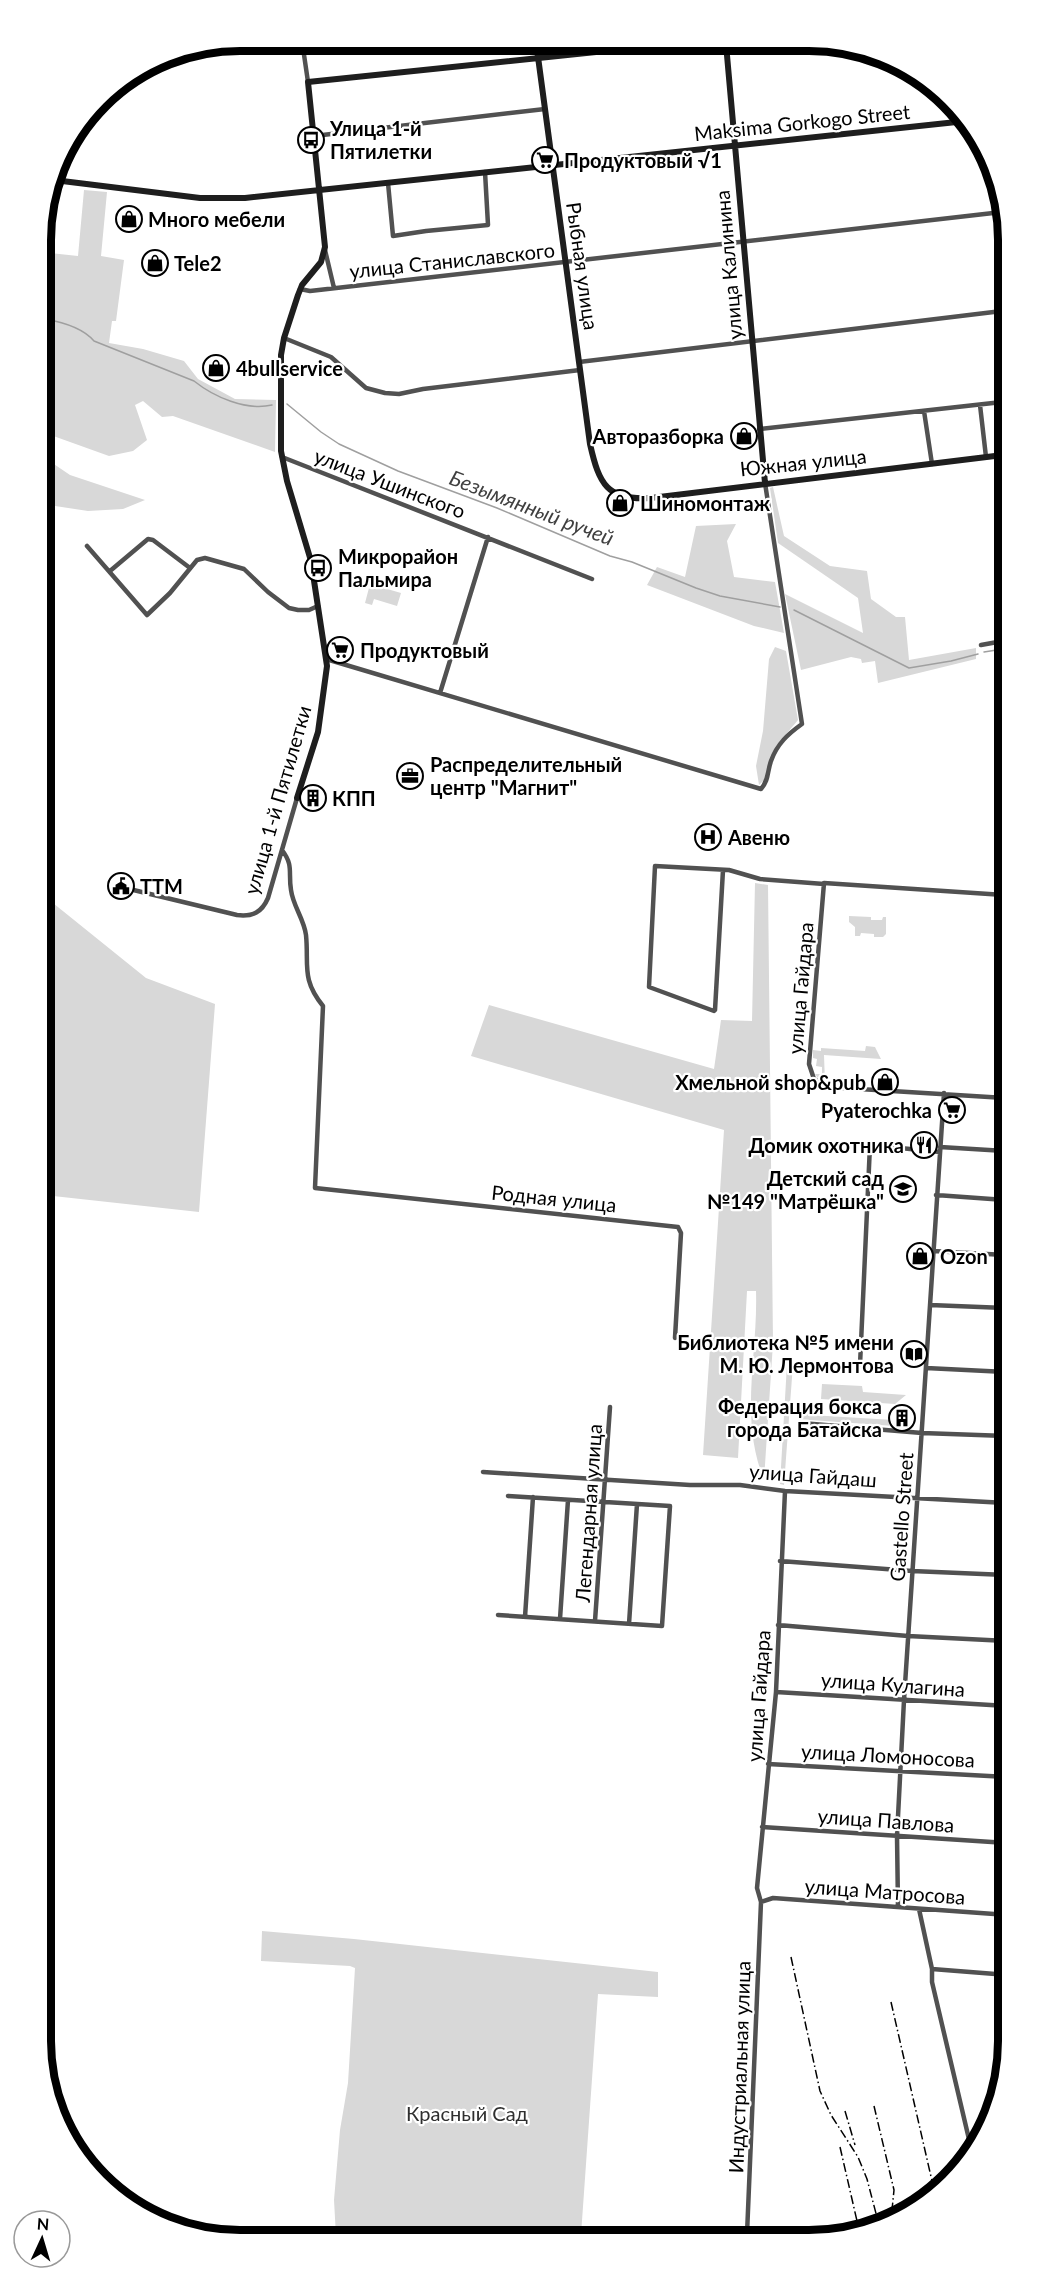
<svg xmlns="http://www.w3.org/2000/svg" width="1049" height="2281" font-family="Lato,sans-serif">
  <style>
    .green { fill: #d8d8d8 }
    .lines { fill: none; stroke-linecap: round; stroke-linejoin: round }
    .stream { stroke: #9f9f9f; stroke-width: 1.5 }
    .street { stroke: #515151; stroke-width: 4.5 }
    .secondary { stroke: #1e1e1e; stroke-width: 6 }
    .rail { stroke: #000; stroke-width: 1.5; stroke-dasharray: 9 3 1.5 3; stroke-linecap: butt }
    .labels { text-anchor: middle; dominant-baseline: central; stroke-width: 4.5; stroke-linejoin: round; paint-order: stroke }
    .street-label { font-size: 20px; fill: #000; stroke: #fff }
    .poi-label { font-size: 20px; font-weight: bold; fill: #000; stroke: #fff; text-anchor: start }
    .park-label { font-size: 20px; fill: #2f2f2f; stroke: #fff }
    .water-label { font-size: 21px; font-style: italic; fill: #404040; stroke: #fff }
    .rim { fill: none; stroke: #000; stroke-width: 8 }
  </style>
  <rect width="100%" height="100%" fill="#fff"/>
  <path class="green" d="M84,190L107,192L101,256L124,260L116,321H112L109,343L143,349L184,361L198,379L235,399L276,400L275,452L173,416L162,417L143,401L135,405L147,440L133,451L109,456L45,433L42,434L41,333L49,323L50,253L78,256Z
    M42,456L70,475L145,500L123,509L88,511L42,504Z
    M773,487L784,536L830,566L867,571L871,599L896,617H905L909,660L976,648V659L878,683L875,661L862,663L861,659L851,657L801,670L785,594L863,633L858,598L778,543L770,488Z
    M736,524L727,541L734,577L775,582L784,633L754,626L647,585L657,567L685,577L696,526Z
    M370,584L401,593L397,606L374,599L372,605L365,603Z
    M775,647L786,651L798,720L777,745L764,780L759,785L756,766L763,731L769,659Z
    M755,883L768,885L773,1343L764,1480C739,1418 758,1356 756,1291H747L738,1458L703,1455L724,1130L471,1056L489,1005L714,1069L721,1020L752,1021Z
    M43,895L146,978L215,1004L199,1212L44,1195Z
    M849,916L871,917V920H882L883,917H886V934L883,937H874V934L861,933L860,936H855V927L849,922Z
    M866,1046L875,1047L881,1059L824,1055L825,1083L820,1081L815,1074H822V1067L816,1066L817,1059L813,1058V1050L821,1051V1048L865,1051Z
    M787,1364H793L784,1485L780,1484Z
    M822,1384L862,1386L863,1392L906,1395L895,1404L821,1399Z
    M798,1402L810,1403V1415L894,1420V1426L797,1419Z
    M262,1931L354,1939L658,1972V1997L598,1994L581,2235L336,2236L334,2200L340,2130L348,2083L355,1968L350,1966L261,1961Z"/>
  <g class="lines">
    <path class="stream" d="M41,329L45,319C62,322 83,328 94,341L194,381C214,397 246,411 272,405
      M287,404L321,432L339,444L398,471L497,508L610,556L632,562L696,588L720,596L780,607
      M794,610L909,668L951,661L978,654
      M984,652L1003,649
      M1001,1092H1005"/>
    <path class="street" d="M302,41L308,82
      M314,136L545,109
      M388,183L393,236L426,231L488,225L485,172
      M325,250L334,288
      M300,289L310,291L1002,212
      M284,338L331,357L366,388L385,393L399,394L423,389L580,370
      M579,362L1002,311
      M980,405L986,457
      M924,411L932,464
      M759,429L1002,402
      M282,457L592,579
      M87,546L147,615L170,593L197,560L205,558L244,569L268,592L289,608L298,610H309L318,606
      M110,571L148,539L153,540L190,568
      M981,645L1003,641
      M326,659L761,789C769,780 767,772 771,761C777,744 788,734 802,724L765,483
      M440,693L488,537
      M282,850C294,866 288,872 291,890C293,906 304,919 306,935C309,965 301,979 323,1006L315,1188L678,1227L681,1233L675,1338
      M723,870L715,1010L714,1011L649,987L655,866L729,870L760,879L824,884
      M121,887L237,915C253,917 262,912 268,898L297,798
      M1004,895L824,883L809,1064L814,1079L827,1087L1005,1098
      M940,1147L1005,1151
      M936,1195L1005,1200
      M933,1251L1005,1255
      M930,1305L1005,1308
      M860,1365L870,1145L940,1152
      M926,1368L1006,1372
      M801,1423L922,1433L1006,1436
      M483,1472L690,1485H740L785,1491L1006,1503
      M780,1561L912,1571L1006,1575
      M498,1615L662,1626L670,1506L508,1496
      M525,1617L533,1497
      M560,1619L568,1500
      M595,1621L610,1407
      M629,1624L637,1504
      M778,1625L908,1636L1007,1641
      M776,1692L1007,1706
      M768,1764L1007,1777
      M762,1827L1007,1843
      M761,1902L773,1898L1008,1915
      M898,1907L897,1836L904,1700L944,1093
      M919,1909L932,1969V1982L972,2152
      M932,1969L1008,1975
      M747,2234L761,1902L757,1888L776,1692L785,1491"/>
    <path class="secondary" d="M536,42L590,444C599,484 607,501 651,498L1003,455
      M726,44L765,483
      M54,180L200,198H245L966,121
      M297,798L318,732L327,666L311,561L287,481L281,451V355L284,338L298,295L302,285L321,262L325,247L308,82L682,43"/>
    <path class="rail" d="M791,1957L820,2091L831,2115L858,2157L867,2179L879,2225
      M891,2002L935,2194
      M874,2106L894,2190L891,2220
      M845,2111L855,2145
      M840,2147L860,2234"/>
  </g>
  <defs>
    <symbol id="bus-ring" viewBox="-11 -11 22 22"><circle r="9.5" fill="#fff" stroke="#000" stroke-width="1.5"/><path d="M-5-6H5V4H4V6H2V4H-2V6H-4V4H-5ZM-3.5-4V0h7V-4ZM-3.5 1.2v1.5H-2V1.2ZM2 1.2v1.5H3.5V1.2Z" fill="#000"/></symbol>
    <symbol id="supermarket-ring" viewBox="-11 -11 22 22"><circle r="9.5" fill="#fff" stroke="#000" stroke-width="1.5"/><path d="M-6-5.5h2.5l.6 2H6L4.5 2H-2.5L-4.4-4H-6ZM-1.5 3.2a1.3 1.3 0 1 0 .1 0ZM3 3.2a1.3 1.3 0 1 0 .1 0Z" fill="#000"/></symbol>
    <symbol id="shop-ring" viewBox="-11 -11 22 22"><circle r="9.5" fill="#fff" stroke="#000" stroke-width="1.5"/><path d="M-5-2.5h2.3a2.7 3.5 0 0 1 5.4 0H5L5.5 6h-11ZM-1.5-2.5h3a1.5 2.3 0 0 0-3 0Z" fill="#000"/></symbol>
    <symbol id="office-ring" viewBox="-11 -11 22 22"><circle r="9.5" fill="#fff" stroke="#000" stroke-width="1.5"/><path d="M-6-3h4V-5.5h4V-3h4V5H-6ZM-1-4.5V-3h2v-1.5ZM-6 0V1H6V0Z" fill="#000"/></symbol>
    <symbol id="building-ring" viewBox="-11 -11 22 22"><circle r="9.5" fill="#fff" stroke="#000" stroke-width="1.5"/><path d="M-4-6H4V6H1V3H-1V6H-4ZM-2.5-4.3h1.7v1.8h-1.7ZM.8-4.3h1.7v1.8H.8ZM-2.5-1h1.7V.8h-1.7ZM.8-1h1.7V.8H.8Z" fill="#000"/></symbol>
    <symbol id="hospital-ring" viewBox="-11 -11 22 22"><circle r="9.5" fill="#fff" stroke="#000" stroke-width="1.5"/><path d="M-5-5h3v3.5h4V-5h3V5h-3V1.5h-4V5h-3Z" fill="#000"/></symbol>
    <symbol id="civic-ring" viewBox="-11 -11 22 22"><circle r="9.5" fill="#fff" stroke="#000" stroke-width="1.5"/><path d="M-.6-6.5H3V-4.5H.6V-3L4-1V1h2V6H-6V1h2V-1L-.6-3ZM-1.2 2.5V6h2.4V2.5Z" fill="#000"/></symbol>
    <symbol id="restaurant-ring" viewBox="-11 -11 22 22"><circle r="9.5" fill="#fff" stroke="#000" stroke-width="1.5"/><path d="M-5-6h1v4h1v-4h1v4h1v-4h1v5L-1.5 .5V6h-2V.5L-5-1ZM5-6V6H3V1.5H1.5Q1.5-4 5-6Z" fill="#000"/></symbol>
    <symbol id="school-ring" viewBox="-11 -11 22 22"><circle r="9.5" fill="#fff" stroke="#000" stroke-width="1.5"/><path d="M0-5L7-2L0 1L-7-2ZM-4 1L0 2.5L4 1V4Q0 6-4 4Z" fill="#000"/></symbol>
    <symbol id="library-ring" viewBox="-11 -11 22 22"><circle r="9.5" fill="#fff" stroke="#000" stroke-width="1.5"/><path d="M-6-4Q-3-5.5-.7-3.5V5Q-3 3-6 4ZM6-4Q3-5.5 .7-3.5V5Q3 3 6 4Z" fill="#000"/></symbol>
  </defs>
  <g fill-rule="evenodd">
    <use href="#bus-ring" x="296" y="125" width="30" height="30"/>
    <use href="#supermarket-ring" x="530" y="145" width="30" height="30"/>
    <use href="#shop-ring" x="114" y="204" width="30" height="30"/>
    <use href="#shop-ring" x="140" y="248" width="30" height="30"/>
    <use href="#shop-ring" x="201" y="353" width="30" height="30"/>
    <use href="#shop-ring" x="729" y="421" width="30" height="30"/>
    <use href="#shop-ring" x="605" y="488" width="30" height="30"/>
    <use href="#bus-ring" x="303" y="553" width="30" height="30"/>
    <use href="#supermarket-ring" x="325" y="635" width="30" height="30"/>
    <use href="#office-ring" x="395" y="761" width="30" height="30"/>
    <use href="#building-ring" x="298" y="783" width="30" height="30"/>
    <use href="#hospital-ring" x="693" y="822" width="30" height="30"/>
    <use href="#civic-ring" x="106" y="871" width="30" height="30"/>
    <use href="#shop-ring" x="870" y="1067" width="30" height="30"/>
    <use href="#supermarket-ring" x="937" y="1095" width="30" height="30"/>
    <use href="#restaurant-ring" x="909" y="1130" width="30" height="30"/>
    <use href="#school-ring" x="888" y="1174" width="30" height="30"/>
    <use href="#shop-ring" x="905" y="1241" width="30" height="30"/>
    <use href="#library-ring" x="899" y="1339" width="30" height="30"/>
    <use href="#building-ring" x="887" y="1403" width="30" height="30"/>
  </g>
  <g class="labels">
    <g class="street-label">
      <text transform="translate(802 122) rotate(-6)">Maksima Gorkogo Street</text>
      <text transform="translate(452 260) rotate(-6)">улица Станиславского</text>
      <text transform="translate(728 265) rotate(-95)">улица Калинина</text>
      <text transform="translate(583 266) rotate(82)">Рыбная улица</text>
      <text transform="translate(803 462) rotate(-6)">Южная улица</text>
      <text transform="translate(390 483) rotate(21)">улица Ушинского</text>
      <text transform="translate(277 800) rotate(-74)">улица 1-й Пятилетки</text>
      <text transform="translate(800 988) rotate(-85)">улица Гайдара</text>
      <text transform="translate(554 1198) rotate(6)">Родная улица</text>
      <text transform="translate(813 1475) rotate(4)">улица Гайдаш</text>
      <text transform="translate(588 1513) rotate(-86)">Легендарная улица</text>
      <text transform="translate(901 1517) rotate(-86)">Gastello Street</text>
      <text transform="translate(893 1684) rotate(4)">улица Кулагина</text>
      <text transform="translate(758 1696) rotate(-86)">улица Гайдара</text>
      <text transform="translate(888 1755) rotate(3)">улица Ломоносова</text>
      <text transform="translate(886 1820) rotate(4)">улица Павлова</text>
      <text transform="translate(885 1891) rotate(4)">улица Матросова</text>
      <text transform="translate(739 2067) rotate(-88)">Индустриальная улица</text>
    </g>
    <g class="poi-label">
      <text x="330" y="128">Улица 1-й<tspan x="330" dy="23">Пятилетки</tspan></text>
      <text x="564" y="160">Продуктовый √1</text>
      <text x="148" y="219">Много мебели</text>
      <text x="174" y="263">Tele2</text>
      <text x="236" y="368">4bullservice</text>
      <text x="724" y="436" text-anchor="end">Авторазборка</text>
      <text x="640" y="503">Шиномонтаж</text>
      <text x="338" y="556">Микрорайон<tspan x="338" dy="23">Пальмира</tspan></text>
      <text x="360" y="650">Продуктовый</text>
      <text x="430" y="764">Распределительный<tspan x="430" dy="23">центр "Магнит"</tspan></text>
      <text x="332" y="798">КПП</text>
      <text x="728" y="837">Авеню</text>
      <text x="140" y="886">ТТМ</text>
      <text x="866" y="1082" text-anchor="end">Хмельной shop&amp;pub</text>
      <text x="932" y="1110" text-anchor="end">Pyaterochka</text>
      <text x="904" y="1145" text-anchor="end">Домик охотника</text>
      <text x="884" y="1178" text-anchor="end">Детский сад<tspan x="884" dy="23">№149 "Матрёшка"</tspan></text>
      <text x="940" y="1256">Ozon</text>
      <text x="894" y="1342" text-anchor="end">Библиотека №5 имени<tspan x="894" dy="23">М. Ю. Лермонтова</tspan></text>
      <text x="882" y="1406" text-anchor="end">Федерация бокса<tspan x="882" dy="23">города Батайска</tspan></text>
    </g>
    <g class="park-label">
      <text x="467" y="2113">Красный Сад</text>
    </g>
    <g class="water-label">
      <text transform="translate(532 507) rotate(21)">Безымянный ручей</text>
    </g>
  </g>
  <path d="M0 0H1049V2281H0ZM240 51H809A189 189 0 0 1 998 240V2041A189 189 0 0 1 809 2230H240A189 189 0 0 1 51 2041V240A189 189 0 0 1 240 51Z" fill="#fff" fill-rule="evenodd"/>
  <path class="rim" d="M240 51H809A189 189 0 0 1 998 240V2041A189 189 0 0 1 809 2230H240A189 189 0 0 1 51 2041V240A189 189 0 0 1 240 51Z"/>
  <g transform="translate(42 2239) rotate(4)"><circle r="28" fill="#ffffff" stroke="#999999" stroke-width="1.5"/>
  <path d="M0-4.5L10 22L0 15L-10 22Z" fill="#000000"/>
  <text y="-9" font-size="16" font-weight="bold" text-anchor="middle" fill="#000000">N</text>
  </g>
</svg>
